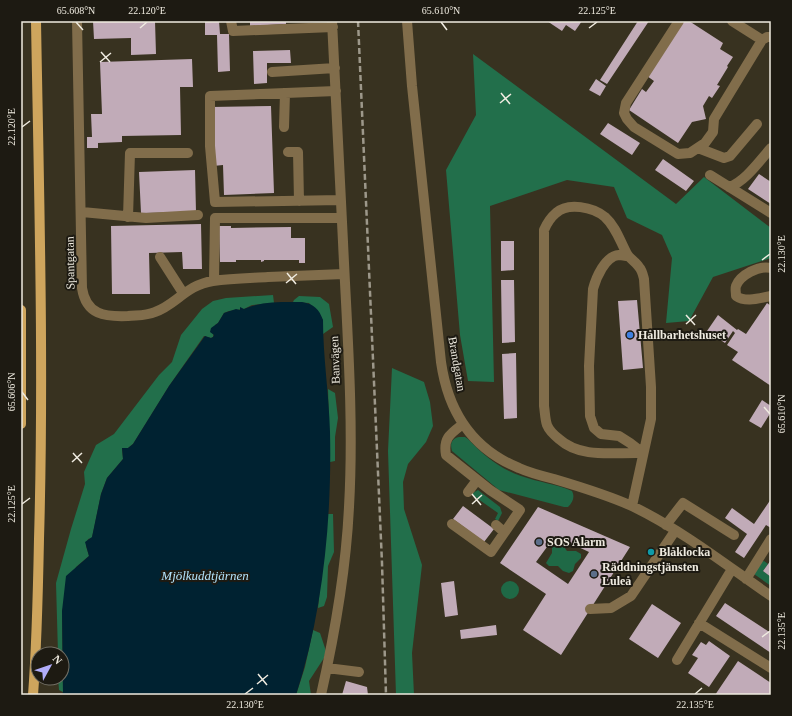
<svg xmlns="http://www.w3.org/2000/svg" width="792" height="716" font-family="Georgia,serif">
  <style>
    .green { fill: #1f6946 }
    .forest { fill: #226f4b }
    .water { fill: #002231 }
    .building { fill: #c1abb8; fill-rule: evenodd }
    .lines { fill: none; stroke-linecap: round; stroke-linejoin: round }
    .minor { stroke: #816d4b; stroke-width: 10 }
    .major { stroke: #cea55d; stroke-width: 10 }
    .rail { stroke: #9d988a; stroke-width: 2.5; stroke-dasharray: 6 3; stroke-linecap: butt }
    .ticks { fill: none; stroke: #efebe0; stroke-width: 1.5 }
    .shop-dot { fill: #3f7fe0; stroke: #1d1a12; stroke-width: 1.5 }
    .service-dot { fill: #5c6f8a; stroke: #1d1a12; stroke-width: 1.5 }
    .culture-dot { fill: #0f9aa8; stroke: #1d1a12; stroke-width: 1.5 }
    .labels { text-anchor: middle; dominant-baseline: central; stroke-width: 4; stroke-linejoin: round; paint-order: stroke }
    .street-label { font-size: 12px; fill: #efebe0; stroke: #1d1a12 }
    .poi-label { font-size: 12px; font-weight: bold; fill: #efebe0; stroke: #1d1a12; text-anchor: start }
    .water-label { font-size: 13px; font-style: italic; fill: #b2e2fa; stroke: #1d1a12 }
    .neatline { fill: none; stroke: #efebe0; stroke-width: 1.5 }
    .ticks-label { font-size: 10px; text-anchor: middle; fill: #efebe0 }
  </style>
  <rect width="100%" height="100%" fill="#383220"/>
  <path class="green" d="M459,437H465L468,439C483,455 500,469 521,476C538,482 556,484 572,491C575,497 573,502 568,507H564L499,490L452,451C450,444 451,439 459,437Z
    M478,490L500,507L502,513L498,521L495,519L498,513L471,494Z
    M556,542L562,544L567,551H576L581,554V558L575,564L573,571L569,573L563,571L558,566H549L546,563L552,553V545Z
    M764,561L768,564L763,571L771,577V586L754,574L761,562Z
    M501 590a9 9 0 1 1 18 0a9 9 0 1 1-18 0Z"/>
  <path class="forest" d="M473,54L676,204L704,177L771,228V258L713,277L689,321L666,323L672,258L662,235L627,218L614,187L567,180L490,206L494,382L468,381L460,335L446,170L476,115Z
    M273,295L274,303L252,305L244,309L229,311L224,313L218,323L215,325L213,337L211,338L204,336L169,386L133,444L128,448H122L123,459L107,478L101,494L92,538L88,539L86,546L89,556L76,567L62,611L63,692L59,690L58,678H62V654H58L56,583L71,529L85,484L84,472L96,445L114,434L159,375L172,362L181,335L202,309L213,301L226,298Z
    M299,296L320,297L329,304L333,327L323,334V320L309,303L293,302L294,300Z
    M392,368L424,382L430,402L433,426L426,442L408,464L403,482L404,509L422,565L412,653L414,695H396L388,451Z
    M328,389L335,393L338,418L335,437V461L330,462Z
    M327,514H333L334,552L328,566L327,597L324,606L318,608Z
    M313,630L320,633L326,651L324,658L309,681L311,695H296L305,667Z"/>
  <path class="water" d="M302,302C314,304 319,309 323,320C323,357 329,394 330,432C332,518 323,613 296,695H62L63,692L62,611L66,576L89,556L85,542L92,537L101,494L107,478L123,459L122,448H128L133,444L169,386L205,336L211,338L213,337L214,335L210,332L211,328L218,323L224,313L236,309L240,310V307L244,309C261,301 284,302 302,302Z"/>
  <path class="building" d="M93,21H155L156,54L131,55V38L94,39Z
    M205,21H219L220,34H229L230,71L218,72L217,35H205Z
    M250,21H286V24L250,26Z
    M547,21H582L575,31L566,25L562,31Z
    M638,21H649L607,84L600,80Z
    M683,21H689L723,43L720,49L733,57L727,66L728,67L717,85L720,86L712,98L709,96L703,106L706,119L692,122L678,143L629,110L642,89L646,92L654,81L647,76Z
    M290,50L291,63H267V83L254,84L253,51Z
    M192,59L193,87H180L181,135L122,136V142L98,143V148H87V137H92L91,114H102L100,62Z
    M596,79L606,86L600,96L589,90Z
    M271,106L274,193L224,195L223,165L213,166L211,107Z
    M608,123L640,143L632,155L600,134Z
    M663,159L694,181L686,191L655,170Z
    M195,170L196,212L141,213L139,172Z
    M759,174L771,182V204L748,189Z
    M201,224L202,269H183L182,252L149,253L150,294H112L111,226Z
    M219,226H231V228L291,227V238H305V263H299V260H264V261L261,262V260H236V262H220Z
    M501,241H514V270L501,271Z
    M501,280H514L515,342L502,343Z
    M637,300L643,368L623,370L618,301Z
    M767,303L771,306V386L732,360L738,352L727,345L735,333L733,331L725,343L707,331L718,315L737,330L738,329L746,334Z
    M516,353L517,418L504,419L502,354Z
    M762,400L771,406V412L761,428L749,421Z
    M771,499V528L766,525L744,558L735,552L747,534L725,518L732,508L754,524Z
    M463,506L494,529L484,542L453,519Z
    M538,507L630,547L561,655L523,630L546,594L500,563ZM555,536L589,552L568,584L536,562Z
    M771,560V577L763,571Z
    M454,581L458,615L445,617L441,583Z
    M725,603L771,633V653L716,616Z
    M652,604L681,623L658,658L629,639Z
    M496,625L497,635L461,639L460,630Z
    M709,641L730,656L709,687L688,673L698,658L692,655L701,642L706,645Z
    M738,661L771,683V695H715Z
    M346,681L367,687L368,695H342Z"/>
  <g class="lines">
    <path class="minor" d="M77,21L82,288C86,315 105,317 128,316C137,315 146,316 155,312C176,305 186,285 213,281C231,278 250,278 268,277C293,276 319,275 344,274
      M231,21L233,31L333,27
      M407,21L412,86L441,362C448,411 472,449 519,468C530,473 542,476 554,479C581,487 608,495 634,507C683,531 726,565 771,596
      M679,21L626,103L624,113L627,119L634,127L678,154L690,153L705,143L713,132L714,119L762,40L767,37H771
      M732,21L762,40
      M272,72L335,68
      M336,91L210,96V146L215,202L341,200
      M284,127L285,93
      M698,148L724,158L730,156L757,124
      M288,152H298L299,201
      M710,175L771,213
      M729,187C745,182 760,160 771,148
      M82,212L146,218L198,215
      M128,217L130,153H188
      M628,256C625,256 622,255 619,255C605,256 596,278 593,289L589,366L590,416L594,428L601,434L619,436L630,443L643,453
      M160,257L183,293
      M771,268C759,265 740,275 736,286C735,289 736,292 736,296C746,303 760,298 771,296
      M214,281L215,218H341
      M468,492L477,480
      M632,506L651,419V387L644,279C643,275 642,270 639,267C636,262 630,259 627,254C620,241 616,227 605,217C593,207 568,202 556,213C550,218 547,223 544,230V406C545,412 545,419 547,425C549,430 554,435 559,439C581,459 614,452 643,453
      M452,524L491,552L520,510L490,490L446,455C443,438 450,434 463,424
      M496,525L504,532
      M666,525L683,503L734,535
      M746,579L771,539
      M590,609L611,608L631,596L675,531
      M699,623L771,668
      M677,660L732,569
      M327,668L359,672
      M321,695C335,633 346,570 349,507C354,419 347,330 343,242C339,168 336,95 332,21"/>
    <path class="major" d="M21,310V424
      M33,695C37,643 38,591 39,539C44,366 39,194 36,21"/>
    <path class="rail" d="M358,21L382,563L386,695"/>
  </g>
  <path class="ticks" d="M76,22L83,30M441,22L447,30M140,28L147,22M589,28L597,22M101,52L110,62M100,62L111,53M501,93L510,104M500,103L511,94M22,127L30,121M762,260L770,254M287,273L296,284M286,283L297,274M686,315L695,325M686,324L696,315M22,392L28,400M764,407L770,414M73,453L82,463M72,462L82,453M472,494L481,505M22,504L30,498M472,504L482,495M762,637L770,631M258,674L267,685M257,684L268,675M245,694L253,688M695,694L702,688"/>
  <circle class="shop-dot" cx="630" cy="335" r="4"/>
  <g class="service-dot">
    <circle cx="539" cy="542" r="4"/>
    <circle cx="594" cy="574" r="4"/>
  </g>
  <circle class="culture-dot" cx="651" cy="552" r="4"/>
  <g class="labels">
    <g class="street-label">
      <text transform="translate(70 263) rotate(-91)">Spantgatan</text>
      <text transform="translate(335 360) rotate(-92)">Banvägen</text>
      <text transform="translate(457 364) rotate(80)">Brandgatan</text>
    </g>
    <g class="poi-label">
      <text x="638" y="335">Hållbarhetshuset</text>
      <text x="547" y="542">SOS Alarm</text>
      <text x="659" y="552">Blåklocka</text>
      <text x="602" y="567">Räddningstjänsten<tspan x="602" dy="14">Luleå</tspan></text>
    </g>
    <g class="water-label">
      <text x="205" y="575">Mjölkuddtjärnen</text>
    </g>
  </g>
  <rect width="792" height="716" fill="none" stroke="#1d1a12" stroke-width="44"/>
  <g transform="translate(50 666) rotate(50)"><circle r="19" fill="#1d1a12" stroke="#716e64"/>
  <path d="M0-3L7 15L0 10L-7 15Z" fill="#b1adfa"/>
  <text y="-6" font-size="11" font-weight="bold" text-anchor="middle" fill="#efebe0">N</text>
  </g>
  <rect x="22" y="22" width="748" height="672" class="neatline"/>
  <g class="ticks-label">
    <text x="76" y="14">65.608°N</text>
    <text x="147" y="14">22.120°E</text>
    <text x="441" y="14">65.610°N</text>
    <text x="597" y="14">22.125°E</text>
    <text transform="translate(11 127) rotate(-90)" y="4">22.120°E</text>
    <text transform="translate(781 254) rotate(-90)" y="4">22.130°E</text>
    <text transform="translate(11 392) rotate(-90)" y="4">65.606°N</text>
    <text transform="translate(781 414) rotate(-90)" y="4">65.610°N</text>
    <text transform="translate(11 504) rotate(-90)" y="4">22.125°E</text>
    <text transform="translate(781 631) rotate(-90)" y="4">22.135°E</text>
    <text x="245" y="708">22.130°E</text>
    <text x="695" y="708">22.135°E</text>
  </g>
</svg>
